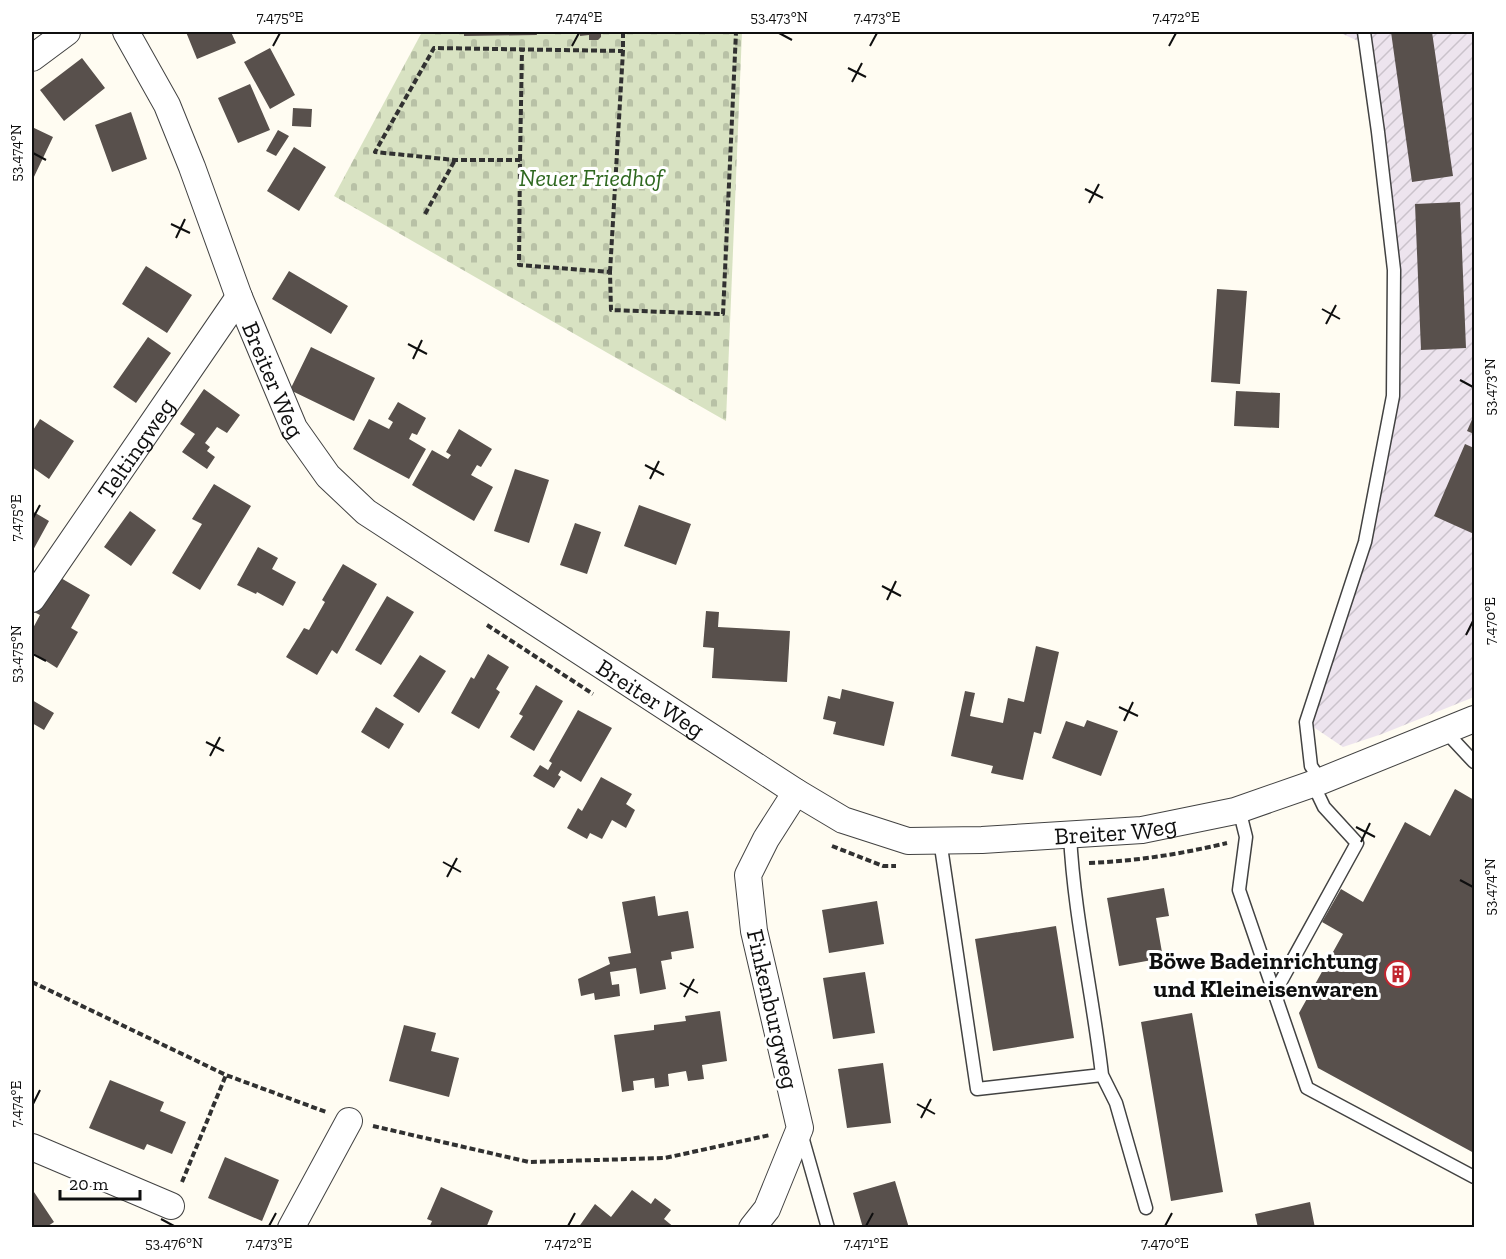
<svg xmlns="http://www.w3.org/2000/svg" width="1506" height="1259" font-family="'Zilla Slab',serif">
  <style>
    .industrial { fill: url(#industrial-furrows) }
    .cemetery { fill: url(#cemetery-stones) }
    .building { fill: #58504c }
    .lines { fill: none; stroke-linecap: round; stroke-linejoin: round }
    .service-casing { stroke: #424242; stroke-width: 15 }
    .minor-casing { stroke: #424242; stroke-width: 28 }
    .path { stroke: #313131; stroke-width: 4; stroke-dasharray: 6 3; stroke-linecap: butt }
    .service { stroke: #fff; stroke-width: 12 }
    .minor { stroke: #fff; stroke-width: 26 }
    .ticks { fill: none; stroke: #0f0f0f; stroke-width: 2 }
    .labels { text-anchor: middle; dominant-baseline: central; stroke-width: 6; stroke-linejoin: round; paint-order: stroke }
    .park-label { font-size: 24px; font-style: italic; fill: #2e681f; stroke: #fff }
    .street-label { font-size: 24px; fill: #0f0f0f; stroke: #fff }
    .poi-label { font-size: 24px; font-weight: bold; fill: #0f0f0f; stroke: #fff; text-anchor: end }
    .neatline { fill: none; stroke: #0f0f0f; stroke-width: 2 }
    .ticks-label { font-size: 15px; text-anchor: middle; fill: #0f0f0f }
  </style>
  <defs>
    <pattern id="industrial-furrows" width="10" height="10" patternUnits="userSpaceOnUse" patternTransform="scale(1.5)"><rect width="10" height="10" fill="#ede4ee"/><path d="M-1 1l2-2M0 10L10 0M9 11l2-2" fill="none" stroke="#cac2cb"/></pattern>
    <pattern id="cemetery-stones" width="16" height="16" patternUnits="userSpaceOnUse" patternTransform="scale(1.5)"><rect width="16" height="16" fill="#d8e2c2"/><path d="M2 7V4a2 2 0 0 1 4 0v3zM10 15v-3a2 2 0 0 1 4 0v3z" fill="#b8c1a6"/></pattern>
  </defs>
  <rect width="100%" height="100%" fill="#fffcf2"/>
  <path class="industrial" d="M1338,32H1474V697L1382,734L1343,747L1306,722L1367,546L1393,396L1394,270L1365,44Z"/>
  <path class="cemetery" d="M422,32H742L726,421L334,196Z"/>
  <path class="building" d="M186,32H231L236,43L197,59Z
    M464,32H536L537,35L464,36Z
    M580,32H601V37L598,40H589V35L580,36Z
    M1391,32H1432L1453,176L1412,182Z
    M270,48L295,95L270,109L244,62Z
    M82,58L105,88L64,121L40,90Z
    M250,84L270,130L238,143L218,98Z
    M293,108L312,109L311,127L292,126Z
    M131,112L147,159L112,172L95,125Z
    M32,127L53,137L32,181Z
    M278,130L289,136L276,156L266,151Z
    M294,147L326,167L299,211L267,191Z
    M1460,202L1466,348L1421,350L1415,204Z
    M146,266L192,295L167,333L122,304Z
    M289,271L348,306L331,334L272,299Z
    M1217,289L1247,291L1240,384L1211,382Z
    M148,337L171,353L136,403L113,387Z
    M311,347L375,378L354,421L290,390Z
    M204,389L240,415L227,433L217,427L205,443L210,447L207,451L215,457L207,469L182,452L195,434L180,424Z
    M1236,391L1280,393L1279,428L1234,426Z
    M398,402L426,418L417,435L412,433L409,439L426,449L409,479L353,449L369,419L389,429L393,422L388,419Z
    M1474,415V434L1467,431Z
    M40,419L74,441L49,479L32,467V432Z
    M459,429L492,449L481,467L477,465L471,475L493,487L474,521L412,485L432,450L448,459L451,455L446,452Z
    M1465,444L1474,448V534L1434,516Z
    M515,469L549,480L529,543L494,531Z
    M214,484L251,506L200,590L172,573L202,524L192,519Z
    M639,505L691,524L676,565L624,546Z
    M32,511L49,521L32,552Z
    M130,511L156,530L131,566L104,547Z
    M575,523L601,532L587,574L560,565Z
    M258,547L278,558L272,569L296,582L283,606L257,592L256,594L237,585Z
    M343,564L377,584L337,654L332,650L317,675L286,657L304,628L309,630L325,602L322,600Z
    M54,574L90,595L71,628L78,632L57,668L32,652V630L40,615L32,611Z
    M387,596L414,612L381,665L355,650Z
    M706,611L719,612L718,627L790,631L787,682L712,678L714,648L703,647Z
    M1036,646L1059,652L1041,734L1034,732L1023,780L991,773L993,766L951,756L965,691L975,693L970,716L1003,723L1008,698L1024,702Z
    M488,654L509,667L496,689L500,692L479,729L451,713L471,677L474,679Z
    M420,655L446,671L419,713L393,696Z
    M536,685L563,701L534,751L510,737L523,716L519,714Z
    M842,689L894,702L884,746L833,734L836,722L823,719L828,696L840,699Z
    M32,700L54,713L44,730L32,723Z
    M376,707L404,724L389,749L361,732Z
    M578,710L612,728L581,782L561,770L558,775L561,777L554,788L533,776L540,765L548,770L552,763L549,761Z
    M1087,720L1118,731L1101,776L1052,758L1066,721L1084,727Z
    M601,777L632,794L626,804L635,810L626,828L612,820L602,839L590,833L587,839L567,828L578,808L582,811Z
    M1455,789L1474,800V1153L1318,1068L1299,1013L1343,934L1322,922L1341,889L1363,902L1405,822L1430,836Z
    M1164,888L1169,916L1156,918L1163,958L1119,966L1107,898Z
    M655,896L658,916L688,911L694,948L671,952L672,959L661,961L666,989L640,994L636,968L610,972L612,985L619,984L620,996L595,1000L594,993L581,996L578,979L610,964L608,957L631,953L622,902Z
    M877,901L884,944L829,953L822,910Z
    M1056,926L1074,1038L993,1051L975,939Z
    M865,972L875,1033L833,1039L823,978Z
    M720,1011L727,1061L702,1065L704,1079L688,1081L686,1071L668,1074L669,1086L655,1088L654,1078L633,1081L634,1090L622,1092L614,1035L654,1030V1025L686,1021L685,1016Z
    M1192,1013L1223,1192L1171,1201L1141,1022Z
    M404,1025L436,1033L431,1051L459,1058L449,1097L389,1081Z
    M883,1063L891,1123L847,1128L838,1069Z
    M110,1080L164,1102L160,1111L186,1122L172,1154L147,1144L144,1150L89,1128Z
    M225,1157L279,1180L262,1221L208,1198Z
    M895,1181L909,1228H863L853,1193Z
    M441,1187L493,1211L486,1228H429L432,1221L427,1219Z
    M32,1189L54,1222L45,1228H32Z
    M632,1190L651,1204L655,1198L671,1210L664,1219L675,1228H578L595,1204L611,1217Z
    M1310,1202L1315,1228H1258L1255,1214Z"/>
  <g class="lines">
    <defs>
      <path id="service" d="M1445,731L1474,762
        M1321,781L1311,766L1306,722L1365,542L1393,396L1394,270L1378,132L1364,32
        M1239,809L1246,837L1239,890L1307,1088L1474,1177
        M940,840L977,1089L1102,1075C1093,995 1074,916 1070,835
        M1275,992L1357,843L1324,807L1313,784
        M1102,1075L1116,1103L1146,1208
        M801,1133L828,1228"/>
      <g id="minor">
        <path id="s1" d="M126,32L167,105L192,167L239,297L294,428L328,476L366,512L796,792L843,820L908,841L982,840L1142,830L1235,811L1321,781L1474,719"/>
        <path d="M32,58L67,32"/>
        <path id="s2" d="M32,599L239,297"/>
        <path d="M32,1147L171,1206"/>
        <path d="M291,1228L349,1121"/>
        <path d="M752,1228L767,1209L800,1128L754,931L748,875L766,839L796,792"/>
      </g>
    </defs>
    <use href="#service" class="service-casing"/>
    <use href="#minor" class="minor-casing"/>
    <path class="path" d="M623,32V51L434,48L375,152L455,160H520L519,265L610,272L611,310L723,314L736,32
      M520,160L522,49
      M425,214L455,160
      M610,272L623,51
      M487,625L593,694
      M832,846L883,866H896
      M1089,863C1137,861 1181,854 1227,843
      M32,982L226,1075L326,1112
      M373,1126L529,1162L665,1158L770,1135
      M182,1182L226,1075"/>
    <use href="#service" class="service"/>
    <use href="#minor" class="minor"/>
  </g>
  <path class="ticks" d="M779,33L792,40M273,46L280,33M572,46L579,33M870,46L877,33M1169,46L1176,33M848,68L866,77M852,82L862,63M33,153L46,160M1085,189L1103,198M1089,203L1099,184M171,224L190,233M176,238L185,219M1322,309L1340,319M1326,324L1336,305M408,344L427,354M413,359L422,340M1460,380L1473,387M645,465L664,475M650,479L659,461M33,518L40,505M882,586L901,596M887,600L896,581M1466,635L1473,621M33,654L46,661M1119,707L1138,716M1124,721L1133,702M206,742L224,751M210,756L220,737M1356,827L1375,837M1361,842L1370,823M443,862L461,872M447,877L457,858M1460,880L1473,887M680,983L698,993M684,997L694,979M33,1104L40,1090M917,1104L935,1114M921,1118L931,1099M161,1219L174,1226M269,1226L276,1213M568,1226L575,1213M866,1226L873,1213M1165,1226L1172,1213"/>
  <defs>
    <symbol id="building-ring" viewBox="-11 -11 22 22"><circle r="9.5" fill="#fff" stroke="#c1262f" stroke-width="1.5"/><path d="M-4-6H4V6H1V3H-1V6H-4ZM-2.5-4.3h1.7v1.8h-1.7ZM.8-4.3h1.7v1.8H.8ZM-2.5-1h1.7V.8h-1.7ZM.8-1h1.7V.8H.8Z" fill="#c1262f"/></symbol>
  </defs>
  <g fill-rule="evenodd">
    <use href="#building-ring" x="1383" y="959" width="30" height="30"/>
  </g>
  <g class="labels">
    <g class="park-label">
      <text x="591" y="177">Neuer Friedhof</text>
    </g>
    <g class="street-label">
      <text stroke="none"><textPath href="#s1" startOffset="378">Breiter Weg</textPath></text>
      <text stroke="none"><textPath href="#s2" startOffset="183">Teltingweg</textPath></text>
      <text stroke="none"><textPath href="#s1" startOffset="882">Breiter Weg</textPath></text>
      <text stroke="none"><textPath href="#s1" startOffset="1386">Breiter Weg</textPath></text>
      <text transform="translate(773 1009) rotate(77)">Finkenburgweg</text>
    </g>
    <g class="poi-label">
      <text x="1378" y="960">Böwe Badeinrichtung<tspan x="1378" dy="28">und Kleineisenwaren</tspan></text>
    </g>
  </g>
  <rect width="1506" height="1259" fill="none" stroke="#ffffff" stroke-width="66"/>
  <path d="M60 1190v9h80v-9" fill="none" stroke="#0f0f0f" stroke-width="3"/>
  <text x="69" y="1190" font-size="18" fill="#0f0f0f" stroke="#ffffff" stroke-width="4.5" paint-order="stroke">20 m</text>
  <rect x="33" y="33" width="1440" height="1193" class="neatline"/>
  <g class="ticks-label">
    <text x="280" y="22">7.475°E</text>
    <text x="579" y="22">7.474°E</text>
    <text x="779" y="22">53.473°N</text>
    <text x="877" y="22">7.473°E</text>
    <text x="1176" y="22">7.472°E</text>
    <text transform="translate(16 153) rotate(-90)" y="5">53.474°N</text>
    <text transform="translate(1490 387) rotate(-90)" y="5">53.473°N</text>
    <text transform="translate(16 518) rotate(-90)" y="5">7.475°E</text>
    <text transform="translate(1490 621) rotate(-90)" y="5">7.470°E</text>
    <text transform="translate(16 654) rotate(-90)" y="5">53.475°N</text>
    <text transform="translate(1490 887) rotate(-90)" y="5">53.474°N</text>
    <text transform="translate(16 1104) rotate(-90)" y="5">7.474°E</text>
    <text x="174" y="1248">53.476°N</text>
    <text x="269" y="1248">7.473°E</text>
    <text x="568" y="1248">7.472°E</text>
    <text x="866" y="1248">7.471°E</text>
    <text x="1165" y="1248">7.470°E</text>
  </g>
</svg>
